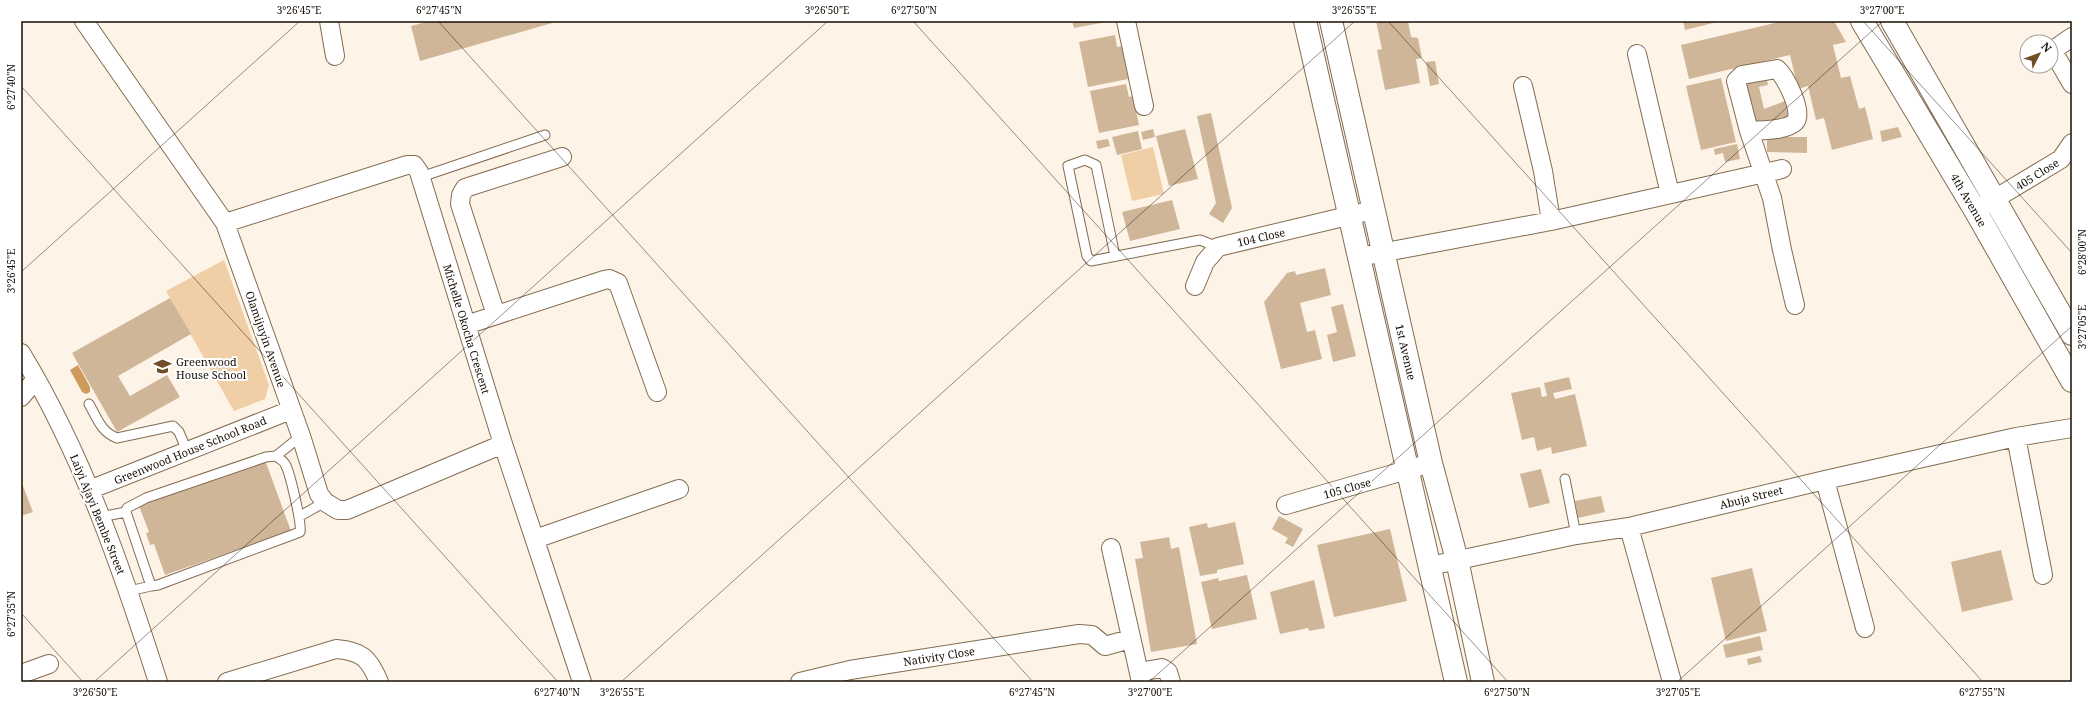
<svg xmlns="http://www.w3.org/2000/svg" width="2093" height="703" font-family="'Noto Serif',serif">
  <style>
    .green { fill: #f0cea6 }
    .water { fill: #cd9b5e }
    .building { fill: #d0b699 }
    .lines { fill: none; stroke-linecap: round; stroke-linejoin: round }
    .lane-casing { stroke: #836c51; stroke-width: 11 }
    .street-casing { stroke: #836c51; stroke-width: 20 }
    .secondary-casing { stroke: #836c51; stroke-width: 24 }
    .lane { stroke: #fff; stroke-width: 9 }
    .street { stroke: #fff; stroke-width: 18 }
    .secondary { stroke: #fff; stroke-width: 22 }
    .ticks { fill: none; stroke: #170e05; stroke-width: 1; stroke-opacity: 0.45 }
    .labels { text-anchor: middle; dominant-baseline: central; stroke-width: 4; stroke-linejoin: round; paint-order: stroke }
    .street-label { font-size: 11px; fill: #170e05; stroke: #fff }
    .poi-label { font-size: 11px; fill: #170e05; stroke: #fff; text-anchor: start }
    .neatline { fill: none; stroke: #170e05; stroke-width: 1.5 }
    .ticks-label { font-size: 10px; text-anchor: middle; fill: #170e05 }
  </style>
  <rect width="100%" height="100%" fill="#fef3e7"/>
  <path class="green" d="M1153,147L1164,194L1132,201L1121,155Z
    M224,260L269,385L265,399L234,411L166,291Z"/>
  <path class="water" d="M78,365L90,387V392L86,394L82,392L70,370Z"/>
  <path class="building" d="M430,21H559L420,61L411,26Z
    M1072,21H1106V22L1074,28Z
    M1376,21H1408L1411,37L1418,38L1422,58L1416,59L1420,83L1385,90L1377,50L1382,49Z
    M1683,21H1717V22L1685,30Z
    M1783,21H1834L1846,42L1833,45L1841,78L1850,76L1859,109L1865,107L1873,139L1832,150L1824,118L1816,120L1808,86L1798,89L1790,55L1689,79L1681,45Z
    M1115,35L1117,47L1122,46L1128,79L1088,87L1079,42Z
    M1435,61L1439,84L1430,86L1426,62Z
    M1766,75L1768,85L1759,87L1764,109L1785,101L1788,117L1755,124L1745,79Z
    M1721,78L1736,142L1701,150L1686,86Z
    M1126,84L1129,97L1133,96L1139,125L1099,133L1090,91Z
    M1211,113L1232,208L1223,223L1209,214L1216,203L1197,116Z
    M1898,127L1902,137L1882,142L1880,131Z
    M1153,129L1155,137L1143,140L1141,132Z
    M1185,129L1198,179L1169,186L1156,136Z
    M1138,131L1142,149L1117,155L1112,137Z
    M1767,137H1807V153L1767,152Z
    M1108,139L1110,146L1098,149L1096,141Z
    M1737,144L1740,159L1725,162L1723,153L1715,155L1714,149Z
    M1172,200L1180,229L1130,241L1122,212Z
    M1325,268L1331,295L1300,303L1307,332L1315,330L1322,359L1281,369L1264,302L1287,273L1295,271L1296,275Z
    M170,298L191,334L118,376L130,396L167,375L180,397L117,432L72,353Z
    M1343,304L1356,356L1333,362L1327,335L1337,332L1331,307Z
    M1569,377L1572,389L1553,393L1555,399L1575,394L1587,446L1552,454L1551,447L1537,451L1534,437L1522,440L1511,393L1540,387L1542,397L1547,396L1544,383Z
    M265,460L291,531L165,575L154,544L150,545L146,533L149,532L139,506Z
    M1541,469L1550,503L1529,508L1520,474Z
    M21,481L33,512L21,516Z
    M1601,496L1605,512L1578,518L1575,501Z
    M1279,516L1303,529L1293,547L1285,543L1288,538L1272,529Z
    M1235,522L1244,564L1217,570V573L1200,576L1189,527L1207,523L1208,528Z
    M1390,529L1407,601L1334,617L1317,545Z
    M1169,537L1171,549L1179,547L1197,644L1151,652L1135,559L1143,558L1140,542Z
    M2001,550L2013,600L1962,612L1951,562Z
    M1752,568L1767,631L1726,641L1711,578Z
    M1247,575L1257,619L1212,629L1201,582L1218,578L1219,581Z
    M1314,580L1325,628L1309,631L1308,628L1280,634L1270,592Z
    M1760,636L1763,650L1726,658L1723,645Z
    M1760,656L1762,662L1748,665L1747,659Z"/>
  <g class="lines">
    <defs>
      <path id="lane" d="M421,177L545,135
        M1115,256L1096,165L1085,160L1068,166L1087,256L1091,261L1200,240L1218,247
        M89,404C97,418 101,432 117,438L173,426L179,432L187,451
        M276,456C278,458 284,461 285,464C290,472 302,524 300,532L158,585L151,586L126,512L127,508L146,498L266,457Z
        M276,456L301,436
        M1565,479L1576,535
        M300,516L325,502
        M100,517L126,512
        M129,591L151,586"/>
      <path id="street" d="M84,21L225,223L301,436L319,494L325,502L338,510H347L503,444
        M329,21L335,56
        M1126,21L1144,106
        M2072,37L2056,48L2054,53L2072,84
        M1637,54L1670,194
        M1523,86L1543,171L1551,221
        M1749,131L1736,81L1742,75L1777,69C1785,76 1804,112 1795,122C1786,131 1761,130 1749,131L1772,198L1782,250L1795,305
        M1983,206L2061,159L2072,143
        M225,223L407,165H414L419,172L503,444L582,682
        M1359,257L1551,221L1782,169
        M1195,286L1205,262L1218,247L1373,210
        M496,315L460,204L461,195L465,188L562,157
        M466,325L604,280L609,279L618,283L657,392
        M21,353C83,455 122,569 158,682
        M21,397L36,379
        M2016,437L2043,575
        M1825,480L1865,628
        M89,490L291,410
        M1286,505L1431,463
        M1629,527L1672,682
        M535,539L679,489
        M1111,548L1141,682
        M1430,566L1576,535L1629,527L1825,480L2016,437L2072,428
        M1139,672L1162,668L1168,672L1171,682
        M21,674L49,664
        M227,682L336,649C362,651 369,658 379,682
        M800,682L850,670L1079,634L1092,635L1105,646L1130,639"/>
      <path id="secondary" d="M1305,21L1456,682
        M1331,21L1431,463L1457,560L1483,682
        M1862,21L1975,210L2072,381
        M1892,21L2072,334"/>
    </defs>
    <use href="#lane" class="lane-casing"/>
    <use href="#street" class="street-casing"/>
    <use href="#secondary" class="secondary-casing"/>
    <use href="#lane" class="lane"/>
    <use href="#street" class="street"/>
    <use href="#secondary" class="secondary"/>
  </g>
  <path class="ticks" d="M438,21L1033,682M913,21L1508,682M1388,21L1983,682M1863,21L2072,253M21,86L558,682M21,272L300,21M21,613L83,682M94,682L828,21M621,682L1355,21M1149,682L1883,21M1677,682L2072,326"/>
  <defs>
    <symbol id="school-bare" viewBox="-9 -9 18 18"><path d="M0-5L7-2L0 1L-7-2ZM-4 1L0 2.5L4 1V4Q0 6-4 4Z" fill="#704f26" stroke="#fff" stroke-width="2.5" paint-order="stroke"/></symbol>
  </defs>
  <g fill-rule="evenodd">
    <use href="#school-bare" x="150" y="354" width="25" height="25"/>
  </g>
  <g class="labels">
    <g class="street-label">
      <text transform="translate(2037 174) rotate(-32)">405 Close</text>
      <text transform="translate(1969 200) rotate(60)">4th Avenue</text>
      <text transform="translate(1261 237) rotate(-13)">104 Close</text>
      <text transform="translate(467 329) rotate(73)">Michelle Okocha Crescent</text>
      <text transform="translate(266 339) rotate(71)">Olamijuyin Avenue</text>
      <text transform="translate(1406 352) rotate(77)">1st Avenue</text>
      <text transform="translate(190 450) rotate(-22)">Greenwood House School Road</text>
      <text transform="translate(1347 488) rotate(-16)">105 Close</text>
      <text transform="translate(1751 497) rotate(-14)">Abuja Street</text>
      <text transform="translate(98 514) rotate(68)">Laiyi Ajayi Bembe Street</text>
      <text transform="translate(939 656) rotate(-9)">Nativity Close</text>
    </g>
    <g class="poi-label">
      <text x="176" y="361">Greenwood<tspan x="176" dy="13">House School</tspan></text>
    </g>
  </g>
  <rect width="2093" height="703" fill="none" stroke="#ffffff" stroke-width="44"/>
  <g transform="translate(2039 54) rotate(48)"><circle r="19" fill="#ffffff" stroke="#a29f9b"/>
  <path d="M0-3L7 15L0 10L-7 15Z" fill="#704f26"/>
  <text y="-6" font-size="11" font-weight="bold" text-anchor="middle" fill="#170e05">N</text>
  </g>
  <rect x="22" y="22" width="2049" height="659" class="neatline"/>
  <g class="ticks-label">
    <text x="299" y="14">3°26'45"E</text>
    <text x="439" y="14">6°27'45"N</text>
    <text x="827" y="14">3°26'50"E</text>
    <text x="914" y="14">6°27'50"N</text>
    <text x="1354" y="14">3°26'55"E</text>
    <text x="1882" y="14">3°27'00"E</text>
    <text transform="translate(11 87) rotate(-90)" y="4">6°27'40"N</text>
    <text transform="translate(2082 252) rotate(-90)" y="4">6°28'00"N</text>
    <text transform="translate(11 271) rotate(-90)" y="4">3°26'45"E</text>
    <text transform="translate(2082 327) rotate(-90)" y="4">3°27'05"E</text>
    <text transform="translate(11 614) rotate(-90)" y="4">6°27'35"N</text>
    <text x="95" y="696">3°26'50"E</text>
    <text x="557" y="696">6°27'40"N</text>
    <text x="622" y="696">3°26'55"E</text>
    <text x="1032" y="696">6°27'45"N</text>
    <text x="1150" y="696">3°27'00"E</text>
    <text x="1507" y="696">6°27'50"N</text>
    <text x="1678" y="696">3°27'05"E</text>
    <text x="1982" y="696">6°27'55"N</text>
  </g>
</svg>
